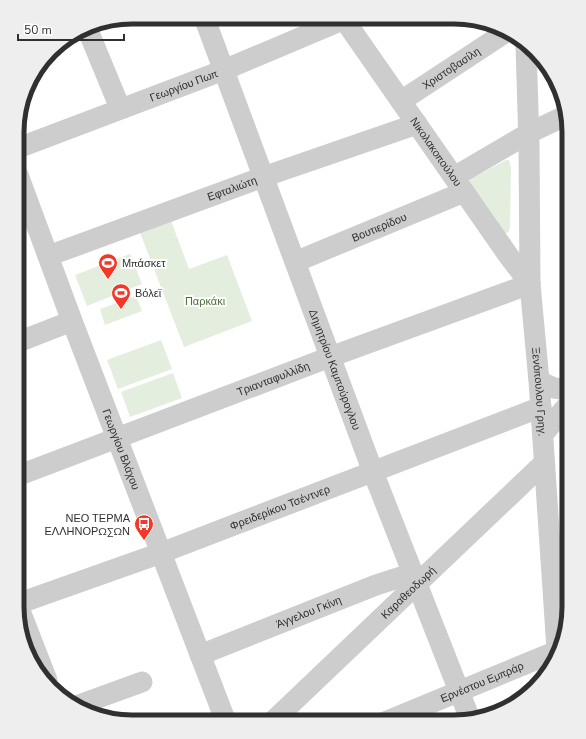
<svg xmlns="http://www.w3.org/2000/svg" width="586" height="739" font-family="'Nunito Sans',sans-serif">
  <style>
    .green { fill: #e4eede }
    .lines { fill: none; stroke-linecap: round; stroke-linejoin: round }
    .minor { stroke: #cdcdcd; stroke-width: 21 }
    .labels { text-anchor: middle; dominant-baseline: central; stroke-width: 4; stroke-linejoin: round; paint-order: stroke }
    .street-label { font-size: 11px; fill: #303030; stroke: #fff }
    .poi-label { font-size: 11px; fill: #303030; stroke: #fff; text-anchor: start }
    .park-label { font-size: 11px; fill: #4a703a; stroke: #fff }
    .rim { fill: none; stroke: #303030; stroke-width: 5 }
  </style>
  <rect width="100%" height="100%" fill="#fff"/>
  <path class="green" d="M506,160H509L511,167L510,227L509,231L507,233H504L469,182L471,179Z
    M569,176V198L561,180Z
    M170,218L189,269L227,255L252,321L184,347L139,230Z
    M130,254L142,284L87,306L75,275Z
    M136,296L142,311L105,325L100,309Z
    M161,340L172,369L118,389L107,360Z
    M173,373L182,398L130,417L121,392Z"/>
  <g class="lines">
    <g class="minor">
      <path id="s1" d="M204,17L373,472L470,719"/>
      <path id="s2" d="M343,18L508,255L530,284"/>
      <path d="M87,28L120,108"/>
      <path id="s3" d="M526,45L529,144L530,284L539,381L557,649"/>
      <path id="s4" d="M401,101L506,32"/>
      <path id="s5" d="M18,148L224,70L347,18"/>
      <path id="s6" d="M18,175L72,321L226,722"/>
      <path d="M454,177L529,133L565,116"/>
      <path id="s7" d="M48,256L263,177L417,124"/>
      <path id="s8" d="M295,262L464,192"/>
      <path d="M18,342L72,321"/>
      <path d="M539,381L554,388L569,390"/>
      <path d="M543,434L569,404"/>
      <path id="s9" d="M17,476L330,357L530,284"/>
      <path d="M17,603L47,680"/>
      <path id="s10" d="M17,604L161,553L541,407"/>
      <path id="s11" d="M200,655L376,585L401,577L417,584"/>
      <path d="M76,706L142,682"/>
      <path id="s12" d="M272,722L544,463"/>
      <path id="s13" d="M385,722L557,651"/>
    </g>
  </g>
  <defs>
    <symbol id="stadium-pin" viewBox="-11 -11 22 30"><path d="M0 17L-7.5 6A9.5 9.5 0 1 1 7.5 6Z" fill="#f33827" stroke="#fff"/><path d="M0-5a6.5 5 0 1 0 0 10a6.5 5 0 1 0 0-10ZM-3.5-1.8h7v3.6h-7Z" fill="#fff"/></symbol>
    <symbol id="bus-pin" viewBox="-11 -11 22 30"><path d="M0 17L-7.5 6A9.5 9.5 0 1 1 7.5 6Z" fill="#f33827" stroke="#fff"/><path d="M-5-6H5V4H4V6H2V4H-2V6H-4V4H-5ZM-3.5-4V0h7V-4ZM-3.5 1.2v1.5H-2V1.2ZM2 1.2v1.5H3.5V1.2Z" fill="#fff"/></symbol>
  </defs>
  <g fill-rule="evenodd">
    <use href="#stadium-pin" x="97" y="252" width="22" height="30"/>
    <use href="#stadium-pin" x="110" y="282" width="22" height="30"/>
    <use href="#bus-pin" x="133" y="513" width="22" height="30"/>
  </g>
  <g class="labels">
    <g class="street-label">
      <text stroke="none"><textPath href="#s4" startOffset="60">Χριστοβασίλη</textPath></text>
      <text stroke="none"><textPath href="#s5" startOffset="177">Γεωργίου Πωπ</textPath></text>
      <text stroke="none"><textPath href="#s2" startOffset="163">Νικολακοπούλου</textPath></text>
      <text stroke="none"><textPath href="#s7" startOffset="196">Εφταλιώτη</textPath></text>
      <text stroke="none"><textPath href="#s8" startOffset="91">Βουτιερίδου</textPath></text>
      <text stroke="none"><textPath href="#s1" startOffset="376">Δημητρίου Καμπούρογλου</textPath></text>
      <text stroke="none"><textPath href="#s9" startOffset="274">Τριανταφυλλίδη</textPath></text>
      <text stroke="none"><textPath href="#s3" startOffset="347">Ξενόπουλου Γρηγ.</textPath></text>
      <text stroke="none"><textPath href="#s6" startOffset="293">Γεωργίου Βλάχου</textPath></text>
      <text stroke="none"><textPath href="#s10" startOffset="280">Φρειδερίκου Τσέντνερ</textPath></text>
      <text stroke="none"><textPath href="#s12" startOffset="188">Καραθεοδωρή</textPath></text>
      <text stroke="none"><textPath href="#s11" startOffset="117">Άγγελου Γκίνη</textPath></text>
      <text stroke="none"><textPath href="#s13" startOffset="105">Ερνέστου Εμπράρ</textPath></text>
    </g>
    <g class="poi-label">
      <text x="122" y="263">Μπάσκετ</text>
      <text x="135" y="293">Βόλεϊ</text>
      <text x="130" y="518" text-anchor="end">ΝΕΟ ΤΕΡΜΑ<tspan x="130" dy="13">ΕΛΛΗΝΟΡΩΣΩΝ</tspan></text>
    </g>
    <g class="park-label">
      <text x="205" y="301">Παρκάκι</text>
    </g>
  </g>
  <path d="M0 0H586V739H0ZM132 24H454A108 108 0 0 1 562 132V607A108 108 0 0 1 454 715H132A108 108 0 0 1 24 607V132A108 108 0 0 1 132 24Z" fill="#eee" fill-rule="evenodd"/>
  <path class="rim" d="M132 24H454A108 108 0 0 1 562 132V607A108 108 0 0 1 454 715H132A108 108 0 0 1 24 607V132A108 108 0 0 1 132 24Z"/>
  <path d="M18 34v6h106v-6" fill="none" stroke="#303030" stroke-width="2"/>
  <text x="24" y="34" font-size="12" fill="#303030" stroke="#ffffff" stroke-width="3" paint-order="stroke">50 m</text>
</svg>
